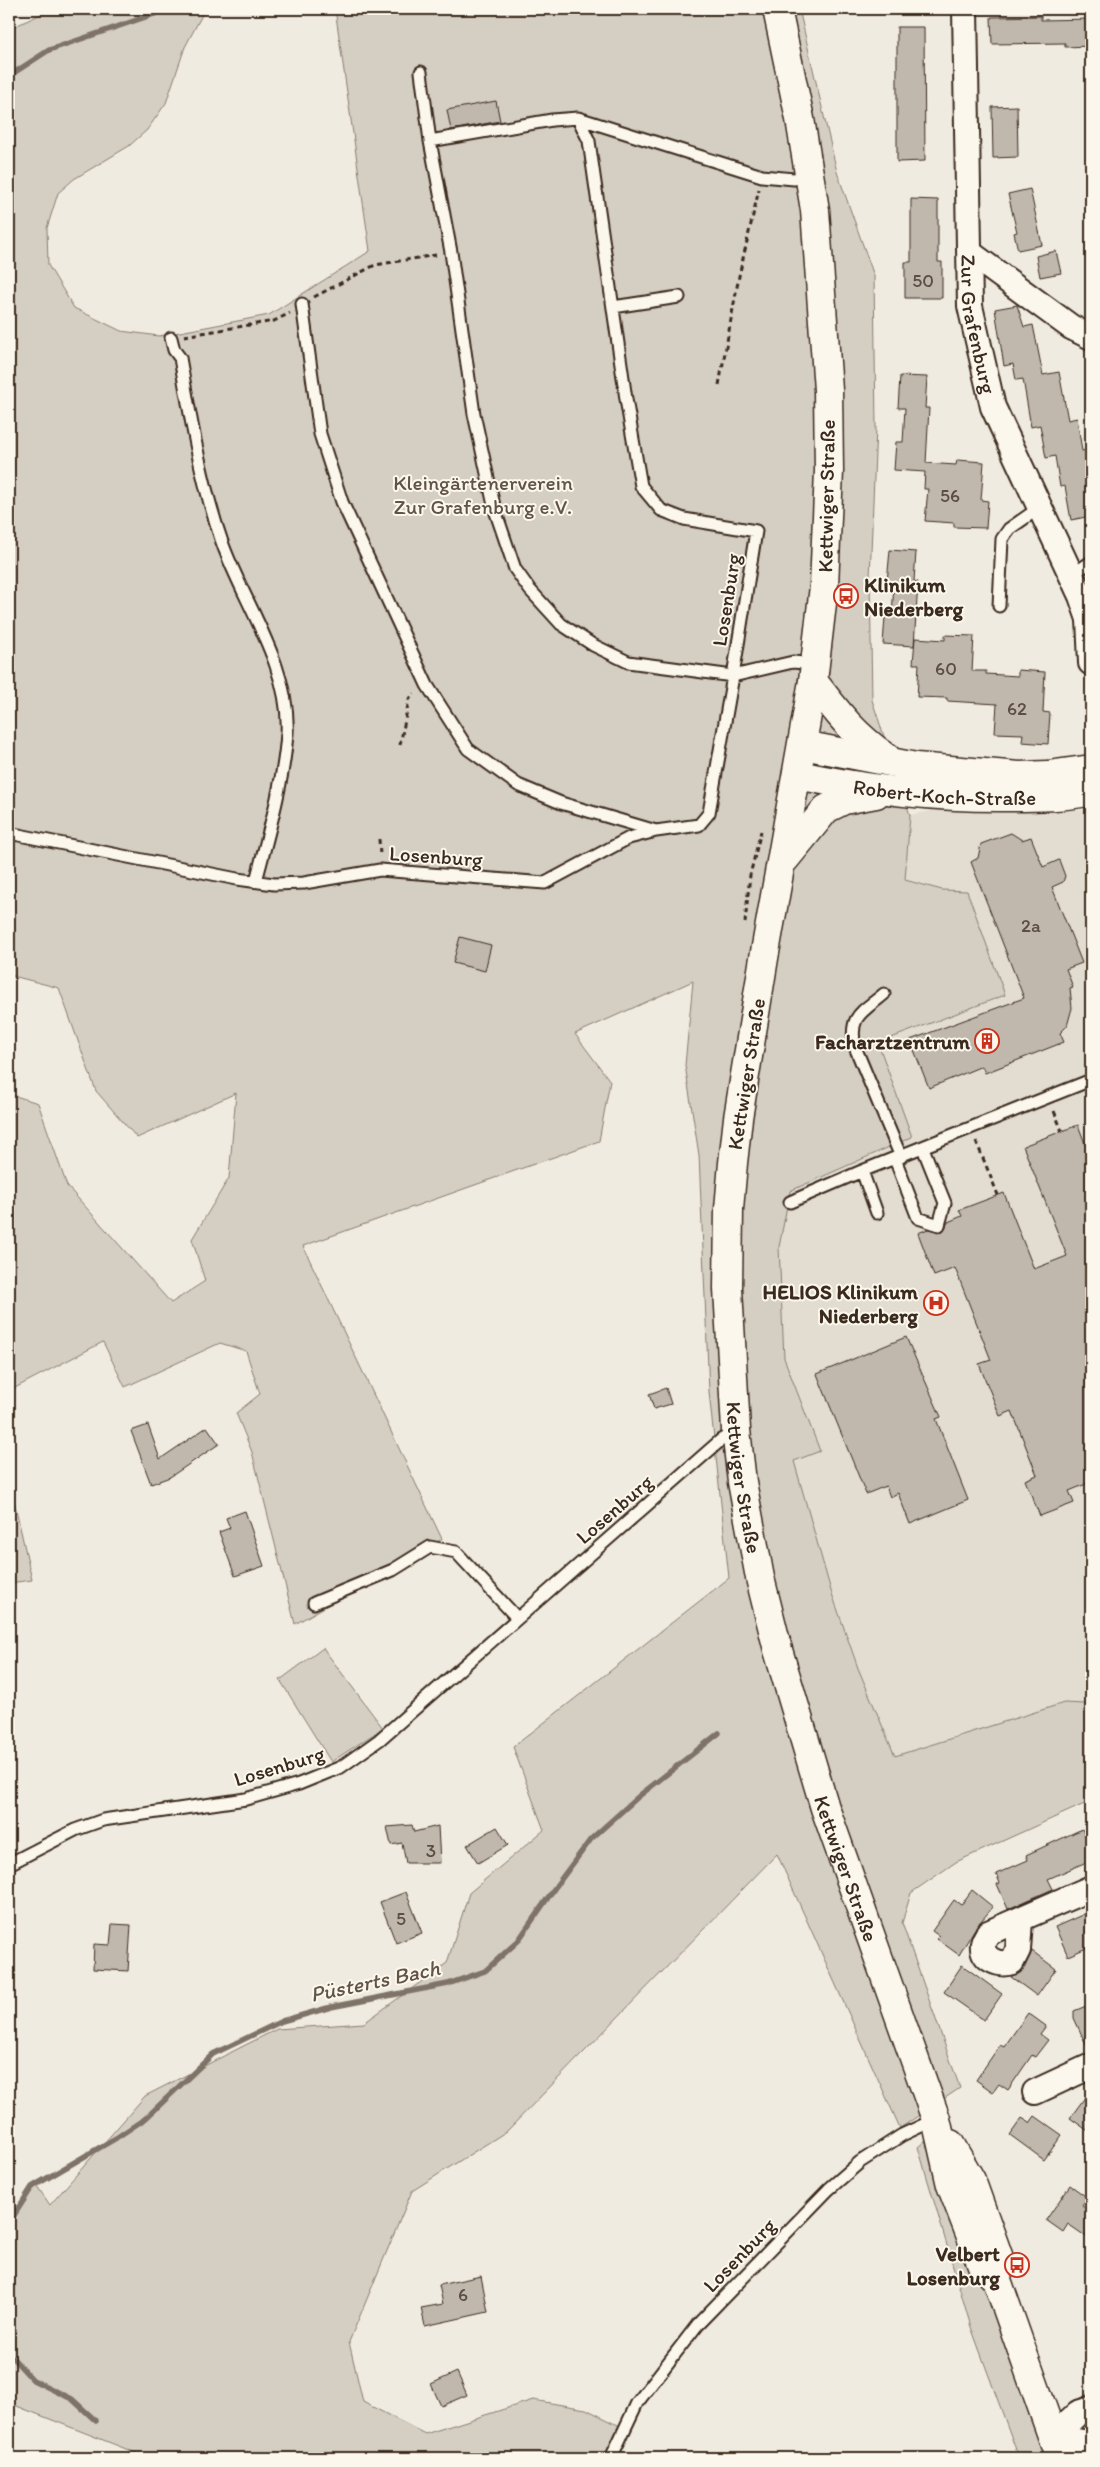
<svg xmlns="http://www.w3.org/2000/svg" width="1100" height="2467" font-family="Itim,sans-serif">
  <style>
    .built { fill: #e2dcd1 }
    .green { fill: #d5cec3; stroke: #887c70 }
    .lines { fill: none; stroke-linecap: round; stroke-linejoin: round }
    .stream { stroke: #7f7367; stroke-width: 5.5 }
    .building { fill: #c0b8ad; stroke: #3b2a1e }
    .lane-casing { stroke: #3b2a1e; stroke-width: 15 }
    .street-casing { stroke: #3b2a1e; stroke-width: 28 }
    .secondary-casing { stroke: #3b2a1e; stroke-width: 31 }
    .path { stroke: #3b2a1e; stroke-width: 3; stroke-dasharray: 5 4; stroke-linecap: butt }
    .lane { stroke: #fbf7ec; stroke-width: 11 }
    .street { stroke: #fbf7ec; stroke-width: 24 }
    .secondary { stroke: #fbf7ec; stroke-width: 28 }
    .labels { text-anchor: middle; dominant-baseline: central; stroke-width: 4; stroke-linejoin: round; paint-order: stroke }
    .number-label { font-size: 19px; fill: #5c4e42 }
    .street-label { font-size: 21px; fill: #3b2a1e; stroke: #fbf7ec }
    .park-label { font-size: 21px; fill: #625347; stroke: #fbf7ec }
    .poi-label { font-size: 21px; font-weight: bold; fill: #3b2a1e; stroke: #fbf7ec; text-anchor: end }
    .water-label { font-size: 22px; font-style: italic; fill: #635448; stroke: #fbf7ec }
  </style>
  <rect width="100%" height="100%" fill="#f0ebe0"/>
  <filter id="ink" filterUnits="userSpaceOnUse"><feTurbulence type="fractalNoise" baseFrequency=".02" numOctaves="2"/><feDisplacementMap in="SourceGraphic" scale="10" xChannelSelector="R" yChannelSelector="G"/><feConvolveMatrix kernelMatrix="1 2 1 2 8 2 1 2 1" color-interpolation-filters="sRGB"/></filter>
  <g filter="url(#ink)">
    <path class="built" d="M1071,809L1091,812V1716L1085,1704L1064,1703L895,1757L858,1668L831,1591L794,1461L820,1451L784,1358L779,1247L790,1191L912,1137L877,1043L967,891L942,890L905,880L910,815L936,810Z"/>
    <path class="green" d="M52,9H207L203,13L185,47L166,103L147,130L129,146L74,179L58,193L47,228L48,265L74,308L121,331L159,336L269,315L370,251L335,9H799L837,172L874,276L876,427L870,578L872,700L910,815L905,880L942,890L967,891L1005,995L878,1043L912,1137L790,1191L779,1247L784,1358L820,1451L794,1461L831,1591L858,1668L895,1756L1064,1703L1085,1704L1091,1716V1801L956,1862L911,1893L902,1923L960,2088L900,2128L777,1854L507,2131L412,2191L349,2342L363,2402L425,2434L533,2400L586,2409L620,2426L604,2458H149L9,2403V2213L37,2186L50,2205L145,2096L277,2029L364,2023L447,1963L469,1893L544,1830L513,1747L729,1578L709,1392L699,1155L685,1065L693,981L575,1034L610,1081L599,1141L303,1246L442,1539L295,1624L252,1452L236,1413L260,1394L246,1351L220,1343L125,1387L103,1342L9,1391V1094L38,1103L67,1186L171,1303L205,1281L192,1239L229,1178L236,1093L137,1138L96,1091L59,988L9,975V29Z
      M9,1478L32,1580L9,1583Z
      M323,1648L383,1728L331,1762L280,1680Z
      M935,2132L1055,2458H1019L971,2327L918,2147Z"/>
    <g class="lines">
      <path class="stream" d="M9,76L49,50L169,9
        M9,2223L32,2187L116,2138L146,2118L213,2054L282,2021L331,2007L448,1984L485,1971L518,1941L556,1886L591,1839L639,1796L719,1733
        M9,2354L33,2380L72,2399L96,2421"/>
    </g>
    <path class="building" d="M1041,16V20L1091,19V46L1065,47V43L992,44L991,17Z
      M897,27H924L925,161L897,162Z
      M496,101L500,121L451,130L447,110Z
      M1017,106L1018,157L993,158L992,107Z
      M1030,189L1042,245L1018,250L1014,233L1017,232L1008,194Z
      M911,199L938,200V262H942V298H905V262H911Z
      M1056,251L1061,273L1040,277L1036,256Z
      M1017,305L1024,327L1033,325L1043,375L1059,372L1068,420L1077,418L1082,451L1091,449V516L1071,520L1065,486L1060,487L1055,456L1046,458L1040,425L1031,427L1023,379L1016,380L1013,364L1004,366L995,309Z
      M900,376L927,377L925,408H929L926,463L956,465L957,460L984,462L981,500L988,501L986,528L954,527V523L925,521L928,489H924L925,472L894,470L896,442H903L905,408H898Z
      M890,550L916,552L914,581L918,582L914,646L883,644L885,617H892L894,582H887Z
      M945,635L974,636L972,671H986V674L1018,676V670L1045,672L1043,712L1050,713L1048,744L1022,742L1023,734L995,733L997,704L947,701V698L917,697L919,664H913L915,638L945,640Z
      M1011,833L1022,840L1031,837L1043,867L1059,860L1065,876L1063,882L1052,887L1082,963L1066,969L1073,987L1070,988L1072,1008L1067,1026L1060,1033L1064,1042L985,1073L982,1066L929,1088L910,1040L1024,998L971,862L978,858L981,844Z
      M460,937L491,945L485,971L453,963Z
      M1078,1125L1091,1159V1482L1069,1491L1074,1503L1040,1516L1025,1480L1037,1475L1012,1411L1000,1416L979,1364L991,1360L955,1268L934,1276L918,1233L928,1229L941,1232L944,1230L948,1222L962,1216L959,1210L1004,1193L1034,1269L1067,1256L1023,1146Z
      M906,1337L941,1417L936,1419L968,1500L910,1524L898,1493L890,1497L886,1486L866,1494L817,1374Z
      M666,1388L671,1404L654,1409L649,1394Z
      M148,1425L160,1459L207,1427L219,1444L170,1477L151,1484L131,1431Z
      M245,1511L264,1566L235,1576L219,1532L230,1528L226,1518Z
      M412,1825L414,1832L438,1826L440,1863H406L402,1843L391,1845L387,1827Z
      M497,1827L508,1845L478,1863L467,1845Z
      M1082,1829L1085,1835L1091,1832V1860L1048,1879L1053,1889L1008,1909L997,1884L1000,1883L996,1874L1028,1860L1026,1855Z
      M972,1890L993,1907L976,1927L959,1955L937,1939L939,1936L932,1931L954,1900L961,1905Z
      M406,1892L422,1933L396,1943L380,1902Z
      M1091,1911V1946L1068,1956L1055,1927Z
      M112,1924L131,1925L128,1971L93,1969L94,1944L110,1945Z
      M1032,1951L1056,1969L1037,1996L1011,1977L1024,1968Z
      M962,1965L1002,1994L984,2020L944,1992Z
      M1091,2004V2052L1090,2053L1074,2018V2011Z
      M1028,2013L1046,2026L1040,2034L1048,2040L1035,2057L1032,2055L1008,2090L999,2084L993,2092L976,2080L1000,2045L1004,2047Z
      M1091,2089V2133L1070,2118Z
      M1035,2116L1062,2135L1044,2160L1010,2135L1022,2118L1030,2123Z
      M1070,2185L1088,2198L1082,2206L1091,2212V2240L1068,2224L1063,2232L1046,2220Z
      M481,2276L488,2312L425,2326L421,2308L443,2304L439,2285Z
      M457,2372L467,2395L441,2406L431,2384Z"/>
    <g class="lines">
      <defs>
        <path id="lane" d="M421,72L430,141L451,252L474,414L495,510L515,569L530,590L561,624L593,645L628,662L733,676L756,531L684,519L661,510L641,486L626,399L589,141L578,118
          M430,141L552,120L578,118L762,176L794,179L809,175
          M302,304L320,434L342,502L427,685L468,749L518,785L561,803L656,831
          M613,307L679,297
          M171,338L174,350L180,358C191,420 201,482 222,542C243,602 291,667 287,733C284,780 268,835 256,881
          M1071,575L1091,562
          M999,606L1002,539L1009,529L1039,508
          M9,833L237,879L274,884L304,883L380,870L545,883L629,838L656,831L699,825L709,813L733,676L793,662L815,664
          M884,994C863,1012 848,1015 855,1047L901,1157
          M895,1159L918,1218L939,1225L945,1203L923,1148
          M790,1202L862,1171
          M877,1213L862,1171L1091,1080
          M314,1603L393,1570L430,1547L456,1552L517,1618
          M9,1864L75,1830L103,1820L246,1799L299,1784L341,1767L379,1740L721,1440L736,1431
          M611,2458L637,2403L698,2324L829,2189L860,2162L902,2135L936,2119"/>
        <g id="street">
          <path id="s1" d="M965,9L970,306L993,407L1081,596L1091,625"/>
          <path d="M970,253L1071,327L1091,337"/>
          <path d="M1089,619L1091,663"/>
          <path d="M1020,1920L1018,1950L1012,1962C1000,1966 981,1960 983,1944C983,1941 987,1936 988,1933L1091,1888"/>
          <path d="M1035,2092L1091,2066"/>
          <path d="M1052,2438L1078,2413L1091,2409"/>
          <path d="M1052,2438L1088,2443L1091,2441"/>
        </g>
        <g id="secondary">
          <path id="s2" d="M777,9L800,119L815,210L828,390L829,471L824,586L813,681L764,958L738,1118L733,1163L729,1209L728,1289L736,1430L742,1482L760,1578L778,1650L825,1808L936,2119L951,2185L982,2265L997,2280"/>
          <path d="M813,681C837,712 853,734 886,757"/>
          <path d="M803,745L916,767L950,770L1019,776L1048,775L1091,769"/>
          <path id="s3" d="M798,775C869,790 939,798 1011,797C1038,797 1065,797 1091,791"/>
          <path d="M785,859L826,809L844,800L876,794"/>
          <path d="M950,2144L971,2180L999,2258L997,2280L1060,2458"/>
        </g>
      </defs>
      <use href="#lane" class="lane-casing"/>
      <use href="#street" class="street-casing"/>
      <use href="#secondary" class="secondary-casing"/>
      <path class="path" d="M314,297L375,265L436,255
        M184,336L274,321L290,313
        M719,385L739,276L759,189
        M400,745L409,700L414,693
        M379,839L380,855
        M745,923L750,875L761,831
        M1054,1111L1062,1131
        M976,1141L998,1195"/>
      <use href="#lane" class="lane"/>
      <use href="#street" class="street"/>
      <use href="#secondary" class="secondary"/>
    </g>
  </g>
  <defs>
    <symbol id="bus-ring" viewBox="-11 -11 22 22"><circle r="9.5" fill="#fbf7ec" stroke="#c8321e" stroke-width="1.5"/><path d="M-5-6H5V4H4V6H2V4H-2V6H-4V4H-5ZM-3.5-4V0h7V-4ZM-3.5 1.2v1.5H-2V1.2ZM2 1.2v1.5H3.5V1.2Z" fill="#c8321e"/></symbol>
    <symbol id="building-ring" viewBox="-11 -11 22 22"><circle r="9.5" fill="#fbf7ec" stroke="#c8321e" stroke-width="1.5"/><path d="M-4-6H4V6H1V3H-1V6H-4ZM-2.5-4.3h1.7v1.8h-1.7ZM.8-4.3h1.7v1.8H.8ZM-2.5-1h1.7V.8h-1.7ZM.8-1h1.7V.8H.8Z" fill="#c8321e"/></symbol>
    <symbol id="hospital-ring" viewBox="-11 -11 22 22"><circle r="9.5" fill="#fbf7ec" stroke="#c8321e" stroke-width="1.5"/><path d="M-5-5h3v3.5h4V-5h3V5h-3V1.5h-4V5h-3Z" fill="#c8321e"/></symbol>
  </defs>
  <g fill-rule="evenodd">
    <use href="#bus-ring" x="832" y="582" width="28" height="28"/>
    <use href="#building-ring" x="973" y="1027" width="28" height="28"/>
    <use href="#hospital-ring" x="922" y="1289" width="28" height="28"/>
    <use href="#bus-ring" x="1003" y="2251" width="28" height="28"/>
  </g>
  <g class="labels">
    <g class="number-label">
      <text x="923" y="280">50</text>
      <text x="950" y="495">56</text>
      <text x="946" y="668">60</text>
      <text x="1017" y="708">62</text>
      <text x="1031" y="925">2a</text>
      <text x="431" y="1850">3</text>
      <text x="401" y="1918">5</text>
      <text x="463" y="2294">6</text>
    </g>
    <g class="street-label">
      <text stroke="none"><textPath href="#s1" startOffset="316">Zur Grafenburg</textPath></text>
      <text transform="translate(826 496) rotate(-89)">Kettwiger Straße</text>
      <text transform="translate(726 600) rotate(-81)">Losenburg</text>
      <text stroke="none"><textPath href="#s3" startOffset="148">Robert-Koch-Straße</textPath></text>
      <text transform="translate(436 856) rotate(4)">Losenburg</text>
      <text transform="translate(746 1074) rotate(-81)">Kettwiger Straße</text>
      <text stroke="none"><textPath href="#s2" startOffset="1481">Kettwiger Straße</textPath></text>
      <text transform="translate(614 1509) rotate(-41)">Losenburg</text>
      <text transform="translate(279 1766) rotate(-17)">Losenburg</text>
      <text stroke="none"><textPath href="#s2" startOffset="1886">Kettwiger Straße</textPath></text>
      <text transform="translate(739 2255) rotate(-46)">Losenburg</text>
    </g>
    <g class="park-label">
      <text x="483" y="482">Kleingärtenerverein<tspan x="483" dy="24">Zur Grafenburg e.V.</tspan></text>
    </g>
    <g class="poi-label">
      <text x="864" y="584" text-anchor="start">Klinikum<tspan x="864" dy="24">Niederberg</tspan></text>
      <text x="970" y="1041">Facharztzentrum</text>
      <text x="918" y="1291">HELIOS Klinikum<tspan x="918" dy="24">Niederberg</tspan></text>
      <text x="1000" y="2253">Velbert<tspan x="1000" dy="24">Losenburg</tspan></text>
    </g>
    <g class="water-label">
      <text transform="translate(375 1981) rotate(-12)">Püsterts Bach</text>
    </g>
  </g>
  <rect width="1100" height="2467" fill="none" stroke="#fbf7ec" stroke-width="30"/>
  <rect x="15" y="15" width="1070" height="2437" fill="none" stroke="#3b2a1e" stroke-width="2" filter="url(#ink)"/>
</svg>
